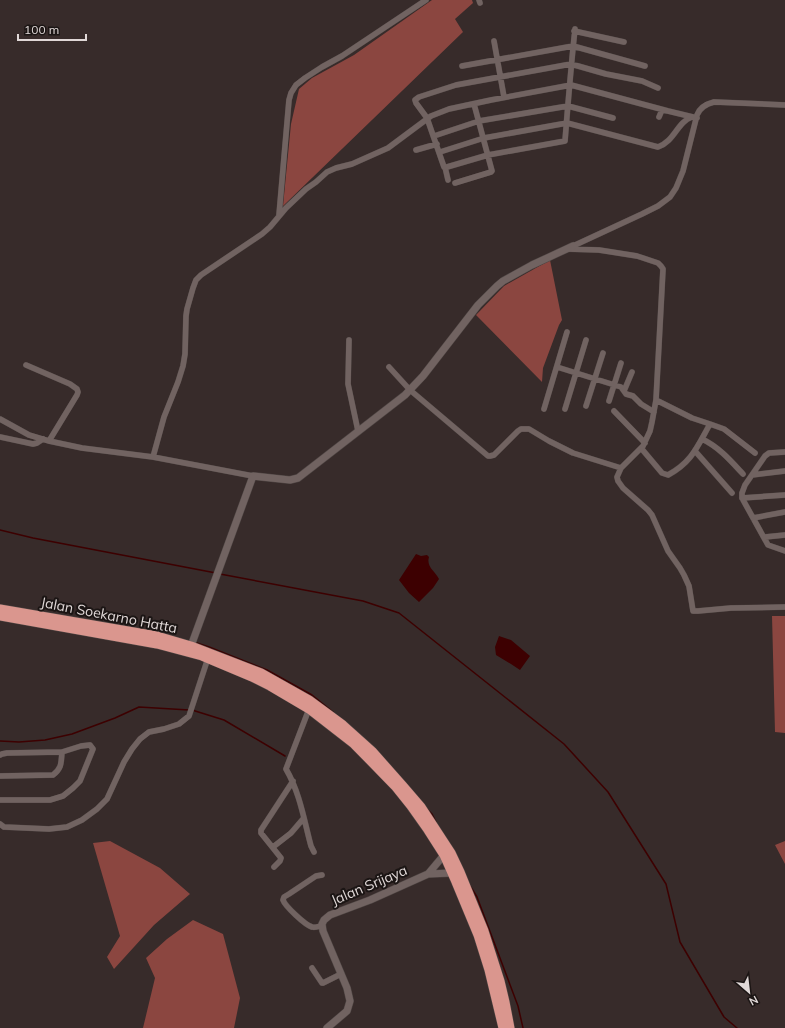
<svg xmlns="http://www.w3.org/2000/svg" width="785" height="1028" font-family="Mulish,sans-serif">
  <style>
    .forest { fill: #8b4640 }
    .water { fill: #3d0001 }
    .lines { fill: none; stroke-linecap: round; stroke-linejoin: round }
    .stream { stroke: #3d0001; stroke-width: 1.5 }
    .minor-casing { stroke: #504745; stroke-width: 6 }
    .tertiary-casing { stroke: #504745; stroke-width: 8 }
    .trunk-casing { stroke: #504745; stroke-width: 10 }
    .minor { stroke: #716361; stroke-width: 5.5 }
    .tertiary { stroke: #716361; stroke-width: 7 }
    .trunk { stroke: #da968e; stroke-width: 9 }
    .labels { text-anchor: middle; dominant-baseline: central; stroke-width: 4; stroke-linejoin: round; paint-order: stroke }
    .street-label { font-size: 14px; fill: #e0d8d7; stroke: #1b1514 }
  </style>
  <rect width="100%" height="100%" fill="#372b2a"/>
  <path class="forest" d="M432,0H472L473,3L455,19L463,32L283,206L291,124L299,89L312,78L354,55Z
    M550,260L562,320L559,325L543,368L542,382L476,315L504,286Z
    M772,616H785V733L775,732Z
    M110,841L160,868L190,894L154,925L114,969L107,957L120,936L93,843Z
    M785,841V864L775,845Z
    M193,920L223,934L240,998L234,1028H143L155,978L146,958L167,939Z"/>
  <path class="water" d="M416,554L421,556L427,555L429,557C426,567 435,571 439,579L433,588L419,602L409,593L399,580Z
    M499,636L511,640L530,656L520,670L511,664L496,655L495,647Z"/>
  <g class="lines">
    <path class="stream" d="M0,530L33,538L216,573
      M220,574L363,601L399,613L564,744L608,792L666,884L680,942L724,1017L737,1028
      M194,642L209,647L267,670L312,695L333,712
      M192,710L224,720L285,756
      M0,741L19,742L45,740L72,734L115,718L139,707L189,710
      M427,809L432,814L436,822
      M469,884L477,897L518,1006L523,1028"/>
    <defs>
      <path id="minor" d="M479,0L480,3
        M575,29C571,66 568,103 565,141L488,155L447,167H444L427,118L416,103L415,100L419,97L456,85L571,64L606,74L642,81L658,88
        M574,31L624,42
        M494,41L504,97
        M462,66L573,46L645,66
        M659,117L662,110
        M434,136L479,121L568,106L613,118
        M416,150L437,144
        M440,152L484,138L567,123L658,147C675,141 677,122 692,117
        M445,167L448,180
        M455,183L491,172L492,171L474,104
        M279,215L289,100L291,93L296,85L305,78L322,67L342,56L426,0
        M573,246L642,214L658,206L670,197L676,188L683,171L697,115C700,107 706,104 714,102L785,105
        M567,249L599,250L637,256L658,263L661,266L663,269L656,400L652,422L650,431L643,446L621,468L617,477L618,481L623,488L648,510L652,515L668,551L680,568L684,575L689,586L693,611H698L731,608L785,607
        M349,340L348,384L358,431
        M26,365L70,384L77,389L78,392L77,395L49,441
        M389,367L410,390L488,456H490L494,455L518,431L521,429H529L549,441L573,453L621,468
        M557,367L621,387L626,394L633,396L641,404L654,412
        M624,391L632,372
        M609,401L621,363
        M586,406L603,353
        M544,409L567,332
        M565,409L586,340
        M614,411L645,443
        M0,419L29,435L49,441L82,448L153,457L253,476
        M710,424L724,429L755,453
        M0,437L33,444L37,443L43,439
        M702,439C719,447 731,461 743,474
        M641,448L662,473L668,475C692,462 697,447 710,424L692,418L656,400
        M695,451L732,493
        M785,452L769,453L765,456L745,485L742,493V498L785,495
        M153,457L164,417L178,382L183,366L185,354L186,316L187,309L193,288L196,280L201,275L262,234L270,227L286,208L306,189L316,182L327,172L336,168L352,164L388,148L431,116L449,109L491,100L571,85L668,111L697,118
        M752,475L785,471
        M742,498L768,545L785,551
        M753,518L785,512
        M765,537L785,535
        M309,709L286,769C300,793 304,820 311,846L314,852
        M0,755L2,754L7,753L62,752L81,746L90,745L93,749L80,781L73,788L63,796L50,800H0
        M0,776L53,775C62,768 61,763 62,752
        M0,824L4,827L49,829L67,827L82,820L97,809L107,799L124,762L132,749L140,739L149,732L164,729L179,724L189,716L208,658
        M273,847L291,833L303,819
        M274,867L280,861L281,858L261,833V830L293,781
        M322,875L316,876L289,894L284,897L283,900C285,906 305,925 312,927C315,928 319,926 322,926
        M312,968L322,983H323L341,974"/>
      <path id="tertiary" d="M191,646L253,476L290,480L298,478L405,395L423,376L478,305L497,286L503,281L532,265L573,246
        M428,874L452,873
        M327,1028L347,1011L350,1001L347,988L323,931L322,924L324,920L330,915L370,900L428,874L444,855"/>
      <path id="trunk" d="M0,609L157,636L191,646L261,673L309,700L343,725L372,751L403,786L421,807L451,853L460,872L484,931L500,981L505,1002L510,1028
        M0,616L157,644L202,656L252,677L270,686L309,709L354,744L395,786L411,806L428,830L444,855L456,882L478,935L489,970L503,1028"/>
    </defs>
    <use href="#minor" class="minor-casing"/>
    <use href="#tertiary" class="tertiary-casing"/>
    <use href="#trunk" class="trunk-casing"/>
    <use href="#minor" class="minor"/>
    <use href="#tertiary" class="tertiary"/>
    <use href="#trunk" class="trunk"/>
  </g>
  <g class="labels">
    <g class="street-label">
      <text transform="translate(109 615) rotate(11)">Jalan Soekarno Hatta</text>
      <text transform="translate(369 885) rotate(-23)">Jalan Srijaya</text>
    </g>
  </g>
  <g transform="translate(749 992) rotate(152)" stroke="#1b1514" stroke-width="3" paint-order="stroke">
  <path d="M0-3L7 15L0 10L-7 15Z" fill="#e0d8d7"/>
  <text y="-6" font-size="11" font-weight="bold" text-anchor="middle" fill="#e0d8d7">N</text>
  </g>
  <path d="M18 34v6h68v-6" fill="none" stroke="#e0d8d7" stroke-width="2"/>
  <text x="24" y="34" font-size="12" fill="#e0d8d7" stroke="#1b1514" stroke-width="3" paint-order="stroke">100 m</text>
</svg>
